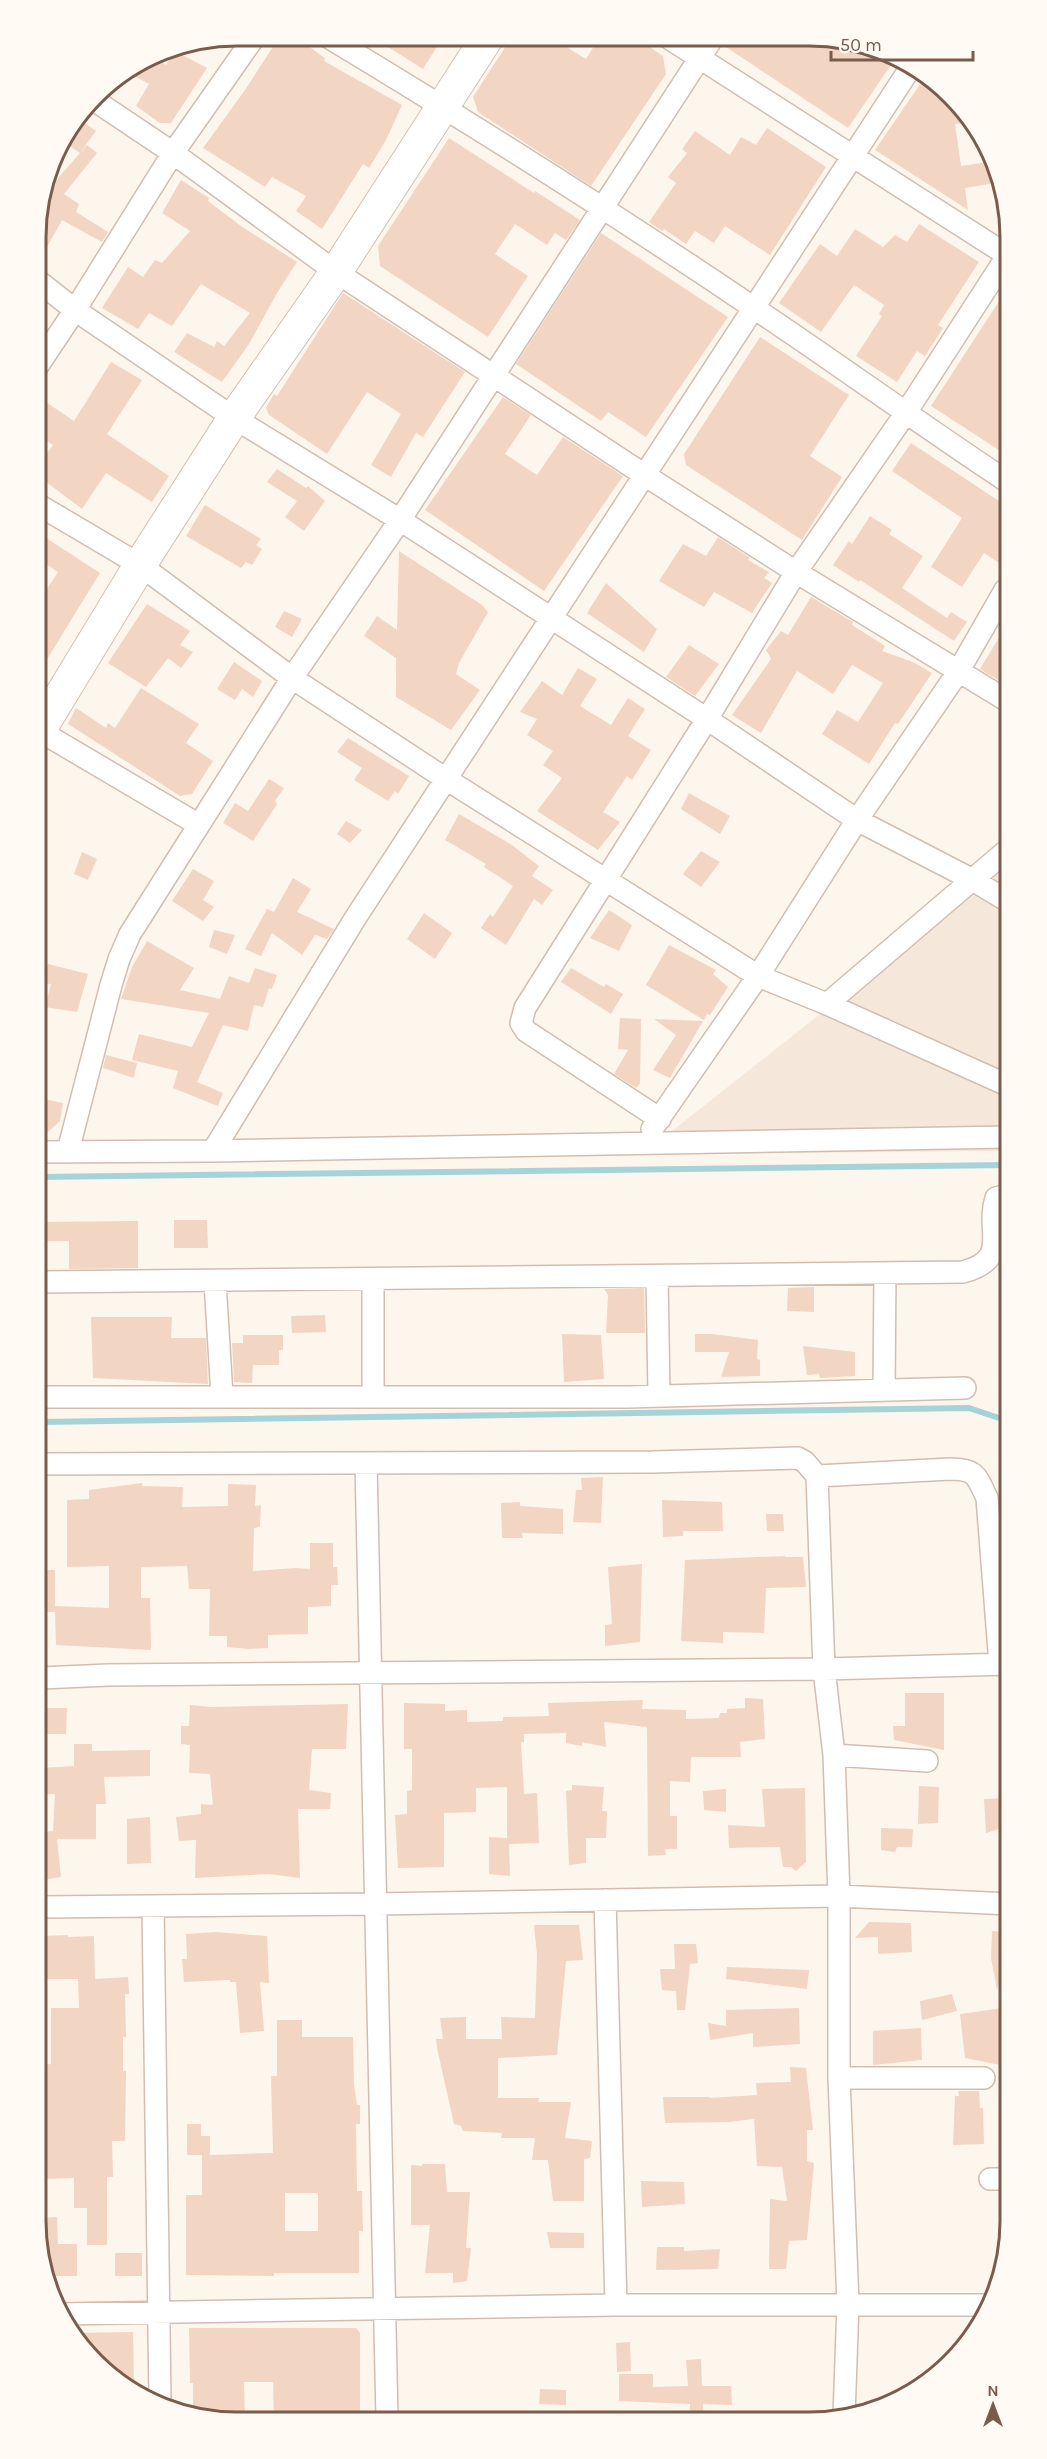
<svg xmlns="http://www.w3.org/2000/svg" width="1047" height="2459" font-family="Karla,sans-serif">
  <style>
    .residential { fill: #f5e8da }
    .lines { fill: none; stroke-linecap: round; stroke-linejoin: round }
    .stream { stroke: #a5d3da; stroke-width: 6 }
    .building { fill: #f3d5c3; fill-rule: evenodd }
    .street-casing { stroke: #d1beb0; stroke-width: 24 }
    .secondary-casing { stroke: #d6c0b0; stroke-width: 34 }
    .street { stroke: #fff; stroke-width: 21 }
    .secondary { stroke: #fff; stroke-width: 32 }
    .rim { fill: none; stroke: #7a5c4d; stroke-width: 3 }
  </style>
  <rect width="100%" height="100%" fill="#fdf6ec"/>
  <path class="residential" d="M1006,867L1007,1151L643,1154Z"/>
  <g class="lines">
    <path class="stream" d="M39,1177L1007,1165
      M40,1422L969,1408L1008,1421"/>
  </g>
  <path class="building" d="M280,36H294L325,58L324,61L402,105L386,140L369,168L363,164L322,229L296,211L306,196L272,177L265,187L203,148L245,90Z
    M372,37H443L423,69Z
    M511,38H552L586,59L599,38H636L663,56L666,74L591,186L478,112L473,97Z
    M725,39L849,40L893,62L848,128L723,45Z
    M175,51L207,68L171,123H160L136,106L149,84L127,72L152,56L166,65Z
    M925,77L943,86L972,122L955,124L961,166L994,161L999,174L1001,182L965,188L968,210L875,150Z
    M79,119L96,131L80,153L62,141Z
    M767,128L826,167L770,255L725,226L714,243L695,231L686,244L664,229L662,231L649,222L676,183L668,177L687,153L682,149L695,131L730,155L741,137L756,145Z
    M449,138L534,193L535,191L580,220L566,240L555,233L547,245L515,224L495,254L528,276L488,337L380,266L378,246Z
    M87,145L97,153L64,194L79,204L76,212L108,232L102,242L62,220L37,265L36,224L45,193Z
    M181,180L209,198L208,201L241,226L297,262L277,293L249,344L222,382L174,352L187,333L214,347L217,341L224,346L250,313L201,284L172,326L149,313L138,329L102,308L128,267L143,277L155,260L162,263L190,231L162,213Z
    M919,224L979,262L938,325L943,328L925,356L917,351L897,382L856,356L882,316L879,314L884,305L854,285L821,332L779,303L820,244L837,256L855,229L883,247L895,235L907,242Z
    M601,233L728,317L646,437L608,412L601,421L516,364Z
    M1005,292V454L931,406Z
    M343,293L465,372L423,437L416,433L391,477L371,465L401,414L367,392L327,454L269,415L266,408L274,394L277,396Z
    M760,337L849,395L810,456L842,477L802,540L686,465L684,454Z
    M111,362L142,380L107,434L169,476L152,502L106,473L82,509L37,475V467L53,445L37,434V396L74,421Z
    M503,397L531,415L505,454L537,475L563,437L623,476L544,591L425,510Z
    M911,443L1005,505V567L984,553L962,587L931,567L962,518L892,471Z
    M277,469L306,488L308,486L325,501L304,531L285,517L297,501L267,482Z
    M205,505L261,539L256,545L262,549L252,565L246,562L241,568L186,536Z
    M870,516L892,530L889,534L923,556L902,588L947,618L951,612L967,622L954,641L860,580L859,582L833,565L849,541L852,544Z
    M37,532L100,573L38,674V632L45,621L38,616V603L58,572L37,558Z
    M718,537L750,558L748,560L769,572L764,578L772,583L752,613L714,592L704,607L659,581L683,544L706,556Z
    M399,551L482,605L488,612L459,663L456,674L480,690L451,730L396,697V658L364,636L377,616L397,630Z
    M606,583L657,629L644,652L587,613Z
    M811,597L853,622L852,625L885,646L882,651L913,662L932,673L898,724L895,723L869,764L822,734L837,710L858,722L883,683L852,665L833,694L797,671L761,733L732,715L771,659L766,650L781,631L788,635Z
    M147,604L190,631L180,645L193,652L181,668L168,658L146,687L108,663Z
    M284,611L302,619L292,637L275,627Z
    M1006,626V685L980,669Z
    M689,645L719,664L695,696L666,677Z
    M234,662L262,681L253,697L242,689L235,700L217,689Z
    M578,668L597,679L580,706L611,725L628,698L645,709L628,736L651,750L632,780L627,776L603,812L620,822L598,850L537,811L562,778L543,765L553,751L527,735L537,719L520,712L542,681L562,695Z
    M141,688L199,724L186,743L213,761L192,794L180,796L68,724L76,708L106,728L108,723L115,728Z
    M348,738L409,776L398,794L395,791L388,801L354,780L362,768L337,752Z
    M269,779L284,788L275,801L277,804L253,841L223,823L235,803L248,811Z
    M689,793L730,816L720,834L681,809Z
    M459,814L512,845L539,866L532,876L553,890L542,905L534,899L506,945L481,928L490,914L493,917L513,886L484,867L486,864L445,840Z
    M346,821L362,830L350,843L337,834Z
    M701,851L720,862L701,887L683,874Z
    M82,852L97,859L88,880L74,874Z
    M193,869L214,881L203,900L214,907L203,921L172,901Z
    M293,878L311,889L297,912L334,929L327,939L315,935L302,955L272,933L261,956L245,949L267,909L274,912Z
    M609,910L632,925L619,951L590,938Z
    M424,913L452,933L435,959L407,939Z
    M214,930L235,935L227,954L209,947Z
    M147,941L194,968L180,990L220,999L229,976L249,983L255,968L277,975L272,989L269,988L263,1007L254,1005L248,1031L223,1025L197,1082L223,1093L218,1106L173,1088L178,1071L132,1060L139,1034L192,1047L209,1013L121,999L132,967Z
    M669,945L716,970L713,974L728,987L710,1015L707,1014L704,1020L646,985Z
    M48,964L88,974L77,1012L45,1007L51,984L42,983Z
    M571,968L604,987L606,984L623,994L611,1014L561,982Z
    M620,1018L641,1019L640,1084L636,1088L614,1074L628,1050L618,1049Z
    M654,1019L703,1021L670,1078L653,1070L676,1035Z
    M106,1055L137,1063L134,1078L103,1068Z
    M39,1098L63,1103L60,1121L40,1139Z
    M174,1220H207L208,1248H174Z
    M138,1221V1268L69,1269V1241H40V1222Z
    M814,1287V1312L787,1311L788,1288Z
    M644,1288L645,1333H606L608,1295L604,1289Z
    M325,1315L326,1332L292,1333L291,1316Z
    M91,1317H172L171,1338H206L208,1384L93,1378Z
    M562,1334L601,1335L604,1379L564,1382Z
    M695,1334H712L758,1340L757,1359L760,1360V1376L721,1377L729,1352H695Z
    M243,1335H283V1350H279V1365H253L252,1383L234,1382L232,1343H243Z
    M803,1346L855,1352V1376L820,1378L819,1374L807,1375Z
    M603,1477L601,1523L573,1522L576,1490H582L581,1478Z
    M142,1483V1486L183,1487L182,1507L228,1506V1484L256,1485L255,1506L261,1505L260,1527L254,1528L253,1571L295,1568L310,1569V1543H333V1567H337L338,1585H331V1606L308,1607V1634L268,1635V1648L248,1649L227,1647V1636H209L210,1589H189L187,1566L141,1567V1598H150L151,1650L56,1645L55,1612H41V1570H55V1606L109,1608V1566L67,1567V1500L89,1499V1490Z
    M662,1500L722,1502L723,1531H683V1536L663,1537Z
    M520,1502V1506L563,1509V1534L522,1533L523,1538H502L501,1503Z
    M766,1514H783L784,1531H767Z
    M785,1556V1557H803L806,1587L766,1588L764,1633L723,1632V1643L681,1641L685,1560Z
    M642,1564L640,1642L605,1646V1625L612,1624L608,1567Z
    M905,1693H944V1750L894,1740L893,1726H905Z
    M745,1698L763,1699L765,1739L740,1742L741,1757H691L690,1782L670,1781V1816H677V1849H665L666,1855L648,1856L647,1727L604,1722L606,1747L582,1742V1746L566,1743V1733L524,1734V1742H521L524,1794L537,1793L539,1843L509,1844L510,1876L489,1874V1837L507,1838V1787L476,1788V1812L444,1813V1867L398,1868L395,1815L407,1814V1791L412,1790V1749H404V1703L445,1704V1711L467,1710V1722L503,1721V1717L549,1716L548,1703L643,1700L642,1709L686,1710V1719L719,1718L720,1713H727V1709L745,1708Z
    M348,1704L346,1749H312L309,1790L331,1793L330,1809H298L300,1878L269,1874L195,1878L196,1840L179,1841L176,1817L201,1814V1804L213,1805L210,1774L189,1773L190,1745L181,1744V1726H189L190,1705L211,1707Z
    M47,1708H67L66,1734H41V1719H47Z
    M74,1744H92V1751L150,1750V1776L104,1777L106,1804H96V1839H57L61,1877L42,1880L41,1832L53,1831L55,1794H41V1768L74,1766Z
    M572,1785L604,1787L602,1811H607L606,1838H586V1863L569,1865L566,1791L572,1790Z
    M919,1786L939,1787L938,1823L918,1824Z
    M805,1788L806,1862L796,1871L791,1867H783L780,1847L729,1848L728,1825L765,1827L762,1789Z
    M726,1789V1812L704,1810L703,1791Z
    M1009,1798V1826L986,1833L984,1799Z
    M150,1817L151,1863L127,1864V1819Z
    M881,1828L913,1829L912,1847H897L895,1852L881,1850Z
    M869,1922L911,1923L912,1952L878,1954V1937L855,1938Z
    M534,1925H579L583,1960L566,1961L557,2055L498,2058V2098H539L538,2102H571L565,2138L592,2141L590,2158L584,2159V2201H553L548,2160H532L535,2138H501L502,2133L463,2131L461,2126L454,2124L437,2048L436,2039H443L440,2018L466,2017V2039H502L501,2017L535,2018L537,1955Z
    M992,1931L1010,1932V1946L997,1990L991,1958Z
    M216,1932L267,1936L269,1983L260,1982L264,2031L240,2033L236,1982H230V1980L184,1982L182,1959H187L186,1934Z
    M68,1935V1937L94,1936L95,1979L128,1977L129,1994H125L126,2037H123V2071H126L125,2141H112L113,2177H107V2245H87V2208H74V2178L45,2179L42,2065L51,2064V2008H79L78,1979H42V1936Z
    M674,1944H696L698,1963L690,1964L685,2010H677L676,1991L662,1990L660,1969H675Z
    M727,1967L809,1970L807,1989L726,1979Z
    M952,1994L957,2011L922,2020L920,2001Z
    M1010,2007V2067L965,2058L960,2014Z
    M799,2008L800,2044L753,2047V2033L710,2040L708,2023L726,2026V2010Z
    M277,2020H302V2037H353L354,2085L357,2105H360V2124H356L357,2191H362L363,2231H359V2273H274V2276L186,2275V2195H202V2155H187V2124H201V2136H210V2155L273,2153L271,2076H277ZM285,2193H318V2231H285Z
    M921,2028L922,2060L873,2065V2031Z
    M790,2067L806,2068L813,2130H807V2161L814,2163L807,2240L789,2241L786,2269H769L770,2199L787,2201L782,2167L757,2166L754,2119L729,2122L665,2123L663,2097H710V2098L757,2095L756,2083L791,2082Z
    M958,2091H979L980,2108H983L984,2144L953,2145L955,2096H959Z
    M422,2164H445L447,2192H470L466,2248H471L467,2281L453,2283V2273H425L430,2225H411V2165L422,2166Z
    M641,2181L684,2182L685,2204L642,2207Z
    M57,2217L58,2244H77V2276H50V2264H43V2218Z
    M547,2232L584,2233V2248H550Z
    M657,2247H684V2251L720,2249L718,2269L656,2270Z
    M115,2253H142V2276H115Z
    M189,2328H356L360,2333V2411L298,2412V2419H274L273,2382H244L245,2419H198L193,2417V2383H190Z
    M133,2332L134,2387L104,2373L72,2333Z
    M630,2342L631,2371L617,2372L616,2343Z
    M701,2359L702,2386H731L732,2405L703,2404V2417H690V2404L619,2401V2374H653V2387L688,2386L686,2360Z
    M540,2389L566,2390V2405L539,2404Z"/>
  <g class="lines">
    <defs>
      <path id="street" d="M328,37C472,124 615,214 754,308C838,364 920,424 1005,480
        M670,39L1004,253
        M94,100L173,153L336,272L643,474L796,572L1006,700
        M37,280L75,310L234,418L400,520L707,719L857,820L971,879L1006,900
        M37,367L75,310L173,153L255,36
        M37,504L140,565L292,678L446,779L758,976L827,1004L1006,851
        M38,730L199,825
        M827,1004L1007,1085
        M660,1119L526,1031L521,1023L525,1008L707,719L796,572L905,414L1004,261
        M652,1129L758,976L857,820L958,672L1005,590
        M68,1151L111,985L119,959L130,934L292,678L400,520L712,39
        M213,1151L356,917L909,70
        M39,1152L213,1151L1007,1137
        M657,1276L659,1395
        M373,1280V1396
        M40,1282L963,1272C1012,1259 985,1231 996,1198L1007,1195
        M215,1282L222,1396
        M884,1390L885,1273
        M40,1397H628L965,1388
        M366,1463L387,2418
        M40,1464L652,1462L798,1458L805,1462L817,1476L824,1669L834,1755L839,1896V2078L848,2304L844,2416
        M817,1476L950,1469C976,1469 976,1475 987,1498L1000,1664
        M41,1678L108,1675L824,1669L1009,1664
        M834,1755L927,1761
        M605,1900L616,2305
        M42,1907L376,1904L839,1896L1010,1904
        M153,1907L160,2400
        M839,2078H984
        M990,2179H1010
        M59,2314L616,2305H992
        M844,2415L863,2416"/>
      <path id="secondary" d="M38,733L140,565L234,418L336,272L487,38"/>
    </defs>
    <use href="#street" class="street-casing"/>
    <use href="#secondary" class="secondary-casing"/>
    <use href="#street" class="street"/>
    <use href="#secondary" class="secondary"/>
  </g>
  <path d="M0 0H1047V2459H0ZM237 46H809A191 191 0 0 1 1000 237V2221A191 191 0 0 1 809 2412H237A191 191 0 0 1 46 2221V237A191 191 0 0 1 237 46Z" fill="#fffaf3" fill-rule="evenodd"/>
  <path class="rim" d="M237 46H809A191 191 0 0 1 1000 237V2221A191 191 0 0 1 809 2412H237A191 191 0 0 1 46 2221V237A191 191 0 0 1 237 46Z"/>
  <g transform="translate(993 2405)" stroke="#fffaf3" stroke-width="4.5" paint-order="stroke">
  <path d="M0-4.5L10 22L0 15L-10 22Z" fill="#7a5c4d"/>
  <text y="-9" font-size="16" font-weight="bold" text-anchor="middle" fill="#7a5c4d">N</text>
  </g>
  <path d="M831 51v9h142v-9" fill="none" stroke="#7a5c4d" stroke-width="3"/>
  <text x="840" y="51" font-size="18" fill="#7a5c4d" stroke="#fffaf3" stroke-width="4.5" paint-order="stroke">50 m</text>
</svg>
